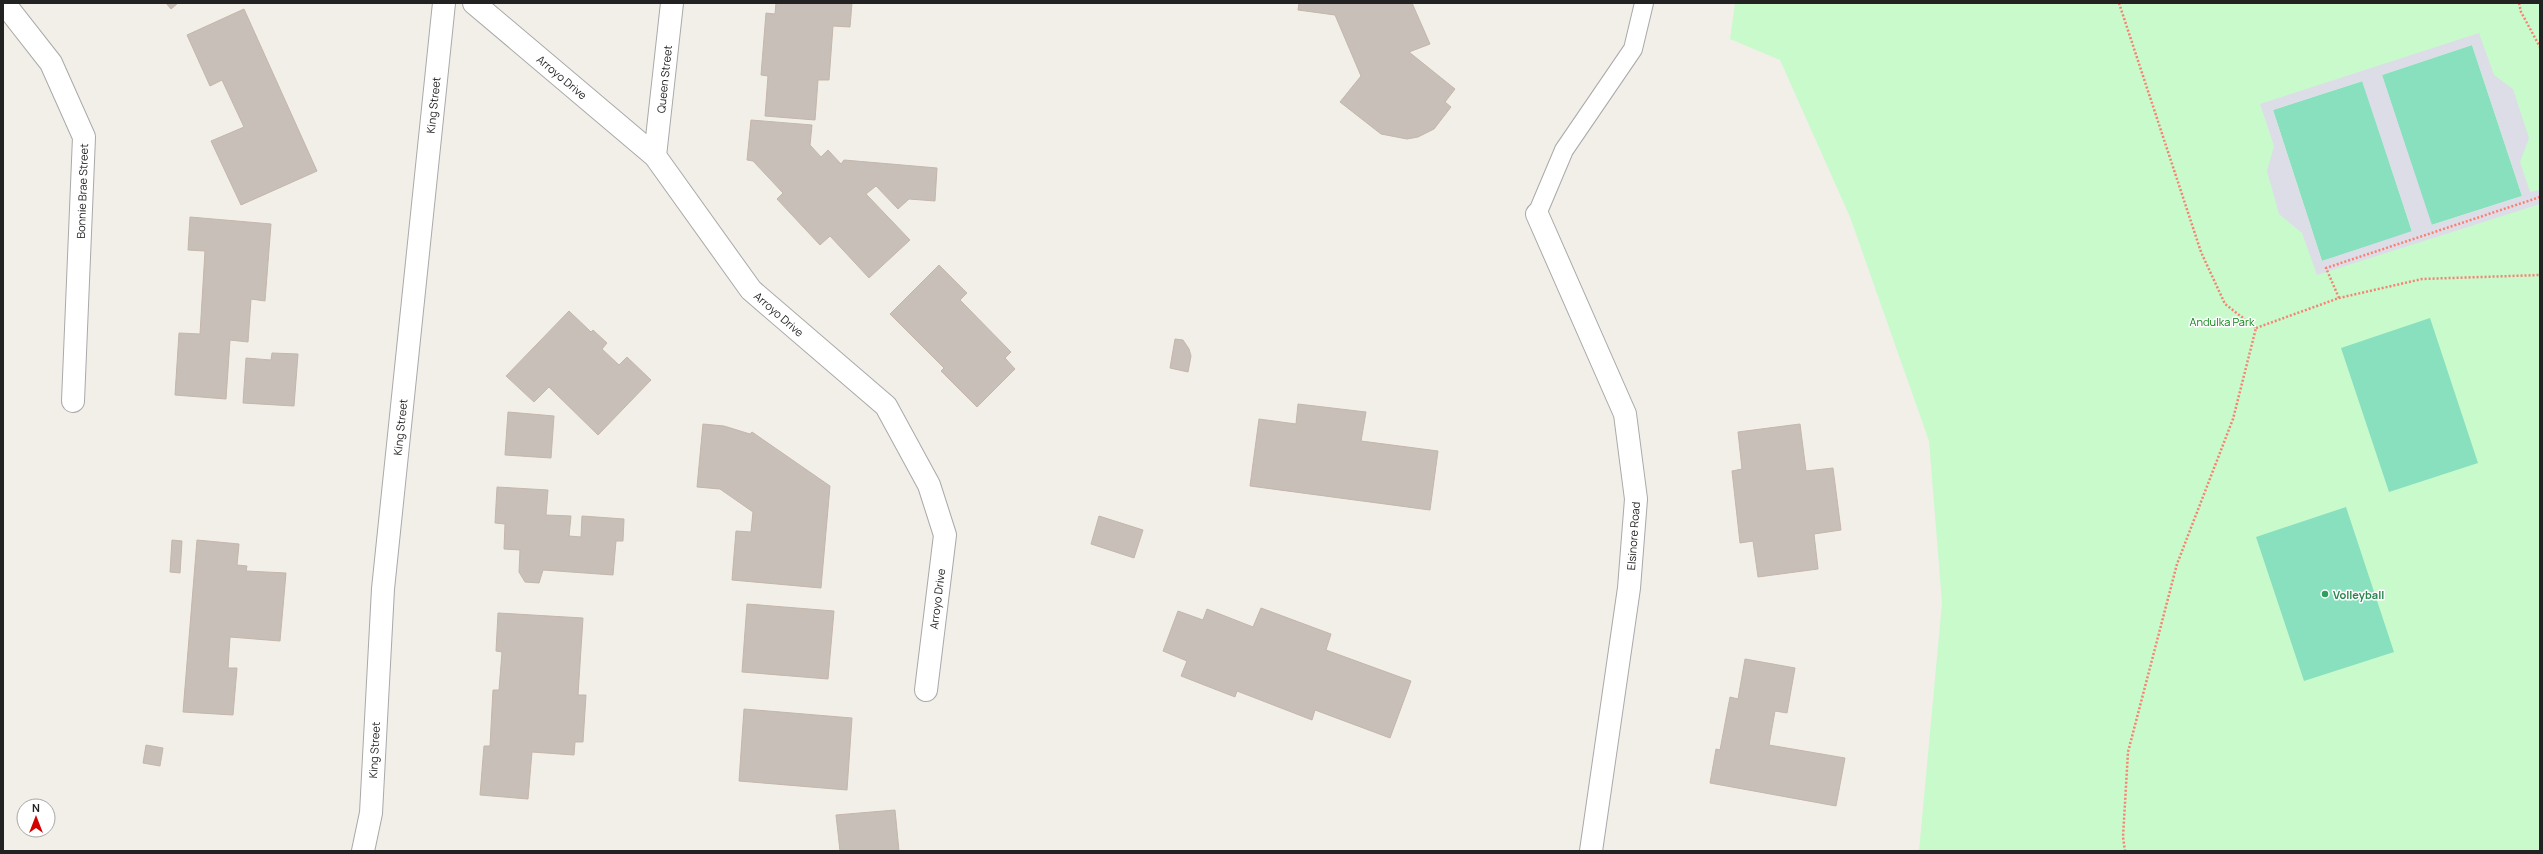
<svg xmlns="http://www.w3.org/2000/svg" width="2543" height="854" font-family="Manrope,sans-serif">
  <style>
    .park { fill: #c8facc }
    .pitch { fill: #88e0be }
    .plaza { fill: #dddde8; fill-rule: evenodd }
    .building { fill: #c7bfb8; stroke: #c4b6ab }
    .lines { fill: none; stroke-linecap: round; stroke-linejoin: round }
    .service-casing { stroke: #a9a9a9; stroke-width: 20 }
    .minor-casing { stroke: #a9a9a9; stroke-width: 24 }
    .path { stroke: #fa8072; stroke-width: 2.5; stroke-dasharray: 2 2; stroke-linecap: butt }
    .service { stroke: #fff; stroke-width: 18 }
    .minor { stroke: #fff; stroke-width: 22 }
    .leisure-dot { fill: #2e9e5b; stroke: #fff; stroke-width: 1.5 }
    .labels { text-anchor: middle; dominant-baseline: central; stroke-width: 3; stroke-linejoin: round; paint-order: stroke }
    .street-label { font-size: 11px; fill: #222; stroke: #fff }
    .park-label { font-size: 11px; fill: #0c8416; stroke: #fff }
    .leisure-label { font-size: 11px; font-weight: bold; fill: #27864d; stroke: #fff; text-anchor: start }
  </style>
  <rect width="100%" height="100%" fill="#f2efe9"/>
  <path class="park" d="M1735,3H2540V851H1919L1942,603L1929,441L1850,217L1780,60L1730,39Z"/>
  <path class="pitch" d="M2472,45L2522,196L2431,225L2382,75Z
    M2363,81L2412,232L2322,261L2273,110Z
    M2430,318L2478,463L2389,492L2341,348Z
    M2346,507L2394,652L2304,681L2256,537Z"/>
  <path class="plaza" d="M2479,33L2494,75L2513,89L2529,138L2520,162L2530,192L2540,190V204L2317,275L2302,233L2279,214L2267,171L2274,146L2260,104ZM2472,45L2522,196L2432,225L2382,75ZM2362,81L2412,231L2322,261L2273,110Z"/>
  <path class="building" d="M166,3H178L171,9Z
    M776,3H852L850,27L833,26L829,80H818L815,120L765,116L768,76L761,75L766,13L775,14Z
    M1299,3H1412L1430,44L1409,52L1455,89L1445,102L1451,107L1434,129L1418,137L1407,139L1381,134L1340,102L1361,76L1335,15L1298,10Z
    M244,9L317,171L241,205L211,141L244,127L222,80L210,86L187,35Z
    M751,120L812,125L810,145L821,157L828,150L841,164L844,160L937,168L935,201L909,199L898,209L876,186L866,194L910,240L869,278L830,236L820,245L777,199L783,193L753,161L747,160Z
    M190,217L271,224L265,301L251,299L248,342L230,340L226,399L175,395L179,333L200,334L205,251L188,250Z
    M939,265L967,293L960,300L1011,352L1005,358L1015,369L977,407L941,371L944,368L890,314Z
    M569,311L591,332L593,330L607,343L602,349L619,365L627,357L651,380L598,435L549,387L534,402L506,376Z
    M1175,339L1183,340L1189,349L1191,356L1188,372L1170,368Z
    M272,353L298,354L294,406L243,403L246,358L271,360Z
    M1298,404L1366,412L1361,441L1438,451L1430,510L1250,486L1259,419L1296,424Z
    M508,412L554,416L551,458L505,455Z
    M703,424L724,426L750,434L752,432L830,486L821,588L732,580L736,531L751,532L753,512L720,489L697,487Z
    M1800,424L1806,471L1833,468L1841,530L1814,534L1818,569L1758,577L1753,541L1740,543L1732,471L1742,469L1738,432Z
    M497,487L548,490L546,515L571,516L569,536L581,537L582,516L624,519L623,541H616L613,575L543,570L539,583L525,582L519,572L520,550L504,549L505,524L495,523Z
    M1099,516L1143,530L1134,558L1091,544Z
    M172,540L182,541L180,573L170,572Z
    M197,540L239,544L237,565L247,566L246,571L286,573L280,641L230,637L228,668H237L233,715L183,712Z
    M747,604L834,611L828,679L742,672Z
    M1261,608L1331,634L1326,650L1411,681L1390,738L1315,710L1312,720L1237,691L1235,697L1181,676L1187,661L1163,651L1178,611L1203,620L1207,609L1253,627Z
    M498,613L583,618L578,695H586L583,742H575L574,755L532,752L528,799L480,795L484,746H490L493,690H499L502,652L496,651Z
    M1745,659L1795,668L1787,713L1775,711L1769,745L1845,758L1836,806L1710,783L1716,749L1720,750L1730,697L1738,699Z
    M744,709L852,718L847,790L739,781Z
    M146,745L163,748L160,766L143,763Z
    M895,810L899,851H840L836,815Z"/>
  <g class="lines">
    <defs>
      <path id="service" d="M1537,214L1564,150L1633,49L1644,3"/>
      <path id="minor" d="M4,3L51,63L84,137L73,401
        M474,3L655,156L751,290L886,406L929,485L945,535L926,690
        M655,156L672,3
        M1537,214L1625,414L1636,499L1629,588L1591,851
        M363,851L371,813L383,589L444,3"/>
    </defs>
    <use href="#service" class="service-casing"/>
    <use href="#minor" class="minor-casing"/>
    <path class="path" d="M2119,3L2201,252L2225,304L2256,328L2233,419L2177,564L2128,752L2123,837L2125,851
      M2519,3L2521,12L2540,47
      M2339,298L2326,268L2540,197
      M2256,328L2339,298L2422,279L2540,275"/>
    <use href="#service" class="service"/>
    <use href="#minor" class="minor"/>
  </g>
  <circle class="leisure-dot" cx="2325" cy="594" r="4"/>
  <g class="labels">
    <g class="street-label">
      <text transform="translate(562 77) rotate(40)">Arroyo Drive</text>
      <text transform="translate(664 79) rotate(-84)">Queen Street</text>
      <text transform="translate(433 105) rotate(-84)">King Street</text>
      <text transform="translate(82 191) rotate(-88)">Bonnie Brae Street</text>
      <text transform="translate(779 314) rotate(41)">Arroyo Drive</text>
      <text transform="translate(400 427) rotate(-84)">King Street</text>
      <text transform="translate(1633 536) rotate(-86)">Elsinore Road</text>
      <text transform="translate(937 599) rotate(-83)">Arroyo Drive</text>
      <text transform="translate(374 750) rotate(-87)">King Street</text>
    </g>
    <g class="park-label">
      <text x="2222" y="321">Andulka Park</text>
    </g>
    <g class="leisure-label">
      <text x="2333" y="594">Volleyball</text>
    </g>
  </g>
  <rect width="2543" height="854" fill="none" stroke="#222222" stroke-width="8"/>
  <g transform="translate(36 818)"><circle r="19" fill="#ffffff" stroke="#a7a7a7"/>
  <path d="M0-3L7 15L0 10L-7 15Z" fill="#d40000"/>
  <text y="-6" font-size="11" font-weight="bold" text-anchor="middle" fill="#222222">N</text>
  </g>
</svg>
